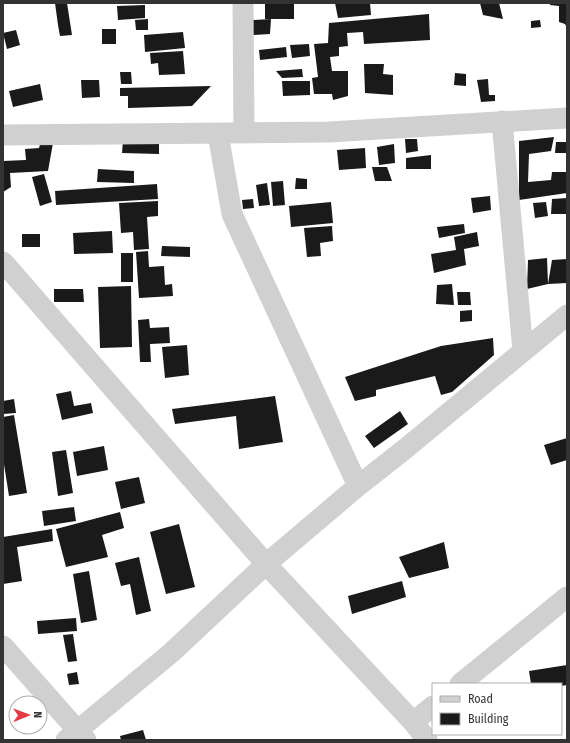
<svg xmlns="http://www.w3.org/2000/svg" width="570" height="743" font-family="'Fira Sans Condensed',sans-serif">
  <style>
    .building { fill: #1a1a1a }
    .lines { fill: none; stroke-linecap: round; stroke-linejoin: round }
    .street { stroke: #d0d0d0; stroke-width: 21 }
  </style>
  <rect width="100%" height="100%" fill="#fff"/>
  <path class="building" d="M55,3H67L72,35L60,36L58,25L67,24L58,25Z
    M265,3H294V19H265Z
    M335,3H370L371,15L338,18Z
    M480,3H499L503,19L483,15Z
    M550,3H567V28L565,24L559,22V6L550,5Z
    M145,5V18L118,20L117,6Z
    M429,14L430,40L364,44L363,32L347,33L348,46L339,47V56L330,57L332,71H348V96L333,100L332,94H314L312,78L318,77L314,44L328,43L329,23Z
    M148,19V30H136L135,20Z
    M271,19L270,34L253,35V20Z
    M540,20L541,27L531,28V21Z
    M102,29H116V44H102Z
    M16,30L20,45L7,49L3,33Z
    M183,32L185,48L145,52L144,35Z
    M309,44L310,56L292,58L290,45Z
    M286,47L287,57L260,60L259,50Z
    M183,51L185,74L159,75L158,63L151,64L150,53Z
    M364,64H384L383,74L393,75V95L365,93Z
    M302,69L303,77L282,78L276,71Z
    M120,72H131L132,84H121Z
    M455,73L466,74V86L454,85Z
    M488,79L489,95H495V101L481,102L477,80Z
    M81,80H99L100,97L82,98Z
    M282,81H310V95L283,96Z
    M40,84L43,100L13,107L9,91Z
    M211,86L192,106L128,108V96H120V88Z
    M554,137L551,151L529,154L528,182L551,180L552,172H567V193L519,200V141Z
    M405,139H417L418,151L406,153Z
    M41,140L53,143L48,171L10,173L11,187L3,192V161L26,160L25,149L39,148Z
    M123,140L159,141V154L122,153Z
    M556,142H567V153H555Z
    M394,144L395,163L379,165L377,147Z
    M365,148L366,168L339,170L337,150Z
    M431,155V169H406V158Z
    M372,167H387L392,181H375Z
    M98,169L134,171V183L97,182Z
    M44,174L52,202L40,206L32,177Z
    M296,178L307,179V189H295Z
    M283,181L285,205L273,206L271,182Z
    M267,183L270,205L259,206L256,185Z
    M157,184L158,199L56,205L55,191Z
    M490,196L491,210L473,213L471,198Z
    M567,198V214H551L552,199Z
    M253,199L254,208L243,209L242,200Z
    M158,201V216L147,217L149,249L134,250L133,232L121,233L119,203Z
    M331,202L333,223L291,227L289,206Z
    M546,202L548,216L535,218L533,203Z
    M464,224L465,233L439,238L437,227Z
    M332,226L333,241L320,243L321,256L307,257L304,228Z
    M112,231L113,253L74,254L73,233Z
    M477,232L479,246L464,249L466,265L434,273L431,254L456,250L454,237Z
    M22,234H40V247H22Z
    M162,246L190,247V257L161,256Z
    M148,251L149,267L164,266L165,285L172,284L173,296L139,298L136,252Z
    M121,253H133V282H121Z
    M547,258L548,284L527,289L528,260Z
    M567,259V283L548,284L552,260Z
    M452,284L454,305L436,304L437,285Z
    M131,286L132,347L100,348L98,287Z
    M54,289H83L84,302H54Z
    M457,292H470L471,305H458Z
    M472,310V321L460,322V311Z
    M149,319L150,328L169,327L170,343L150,344L151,362H140L138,320Z
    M493,338L494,355L452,392L441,395L435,376L376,390V396L355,401L345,377L441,346Z
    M187,345L189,375L165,378L162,347Z
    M71,391L74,406L91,403L93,413L62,420L56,394Z
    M275,396L283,442L239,449L236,416L175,424L172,409Z
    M14,399L16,413L3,414V401Z
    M400,411L408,424L374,448L365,436Z
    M14,415L27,493L9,496L3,458V417Z
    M567,438V460L551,465L544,445Z
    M104,446L108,470L77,476L73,452Z
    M66,450L73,493L58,496L52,452Z
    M139,477L145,503L121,509L115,482Z
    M74,507L76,521L44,526L42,511Z
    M120,512L124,528L102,535L108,557L66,567L56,529Z
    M179,524L195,587L166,594L150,532Z
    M52,529L53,541L17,547L22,581L3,584V537Z
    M444,542L449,568L409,578L399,557Z
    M139,557L151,611L136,615L130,584L121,586L115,563Z
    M89,571L97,620L81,623L73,574Z
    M402,581L406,597L352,614L348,596Z
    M76,618L77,631L38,634L37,621Z
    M73,634L77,661L68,662L63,635Z
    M567,665V685L561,686V684H531L529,671Z
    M77,672L79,684L69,685L67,674Z
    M143,730L146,740H121L120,736Z"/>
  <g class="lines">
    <path class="street" d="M243,3L244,133
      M502,121L523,351
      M218,134L232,214L358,486
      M3,135L329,132L567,118
      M3,262L266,564L413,722L427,740
      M3,646L86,740
      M460,684L567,597
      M413,722L433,706
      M66,740L171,653L266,564L358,486L405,449L567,315"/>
  </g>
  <rect width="570" height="743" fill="none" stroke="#333333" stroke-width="8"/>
  <rect x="432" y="683" width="130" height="52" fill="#ffffff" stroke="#adadad"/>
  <rect x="440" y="696" width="20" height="6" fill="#d0d0d0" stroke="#adadad"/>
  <text x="468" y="703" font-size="12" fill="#333333">Road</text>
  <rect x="440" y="713" width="20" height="12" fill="#1a1a1a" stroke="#adadad"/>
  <text x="468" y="723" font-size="12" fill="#333333">Building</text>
  <g transform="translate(28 715) rotate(89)"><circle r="19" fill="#ffffff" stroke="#adadad"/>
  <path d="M0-3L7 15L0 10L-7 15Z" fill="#e63946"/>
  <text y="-6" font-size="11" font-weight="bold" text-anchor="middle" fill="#333333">N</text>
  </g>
</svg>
